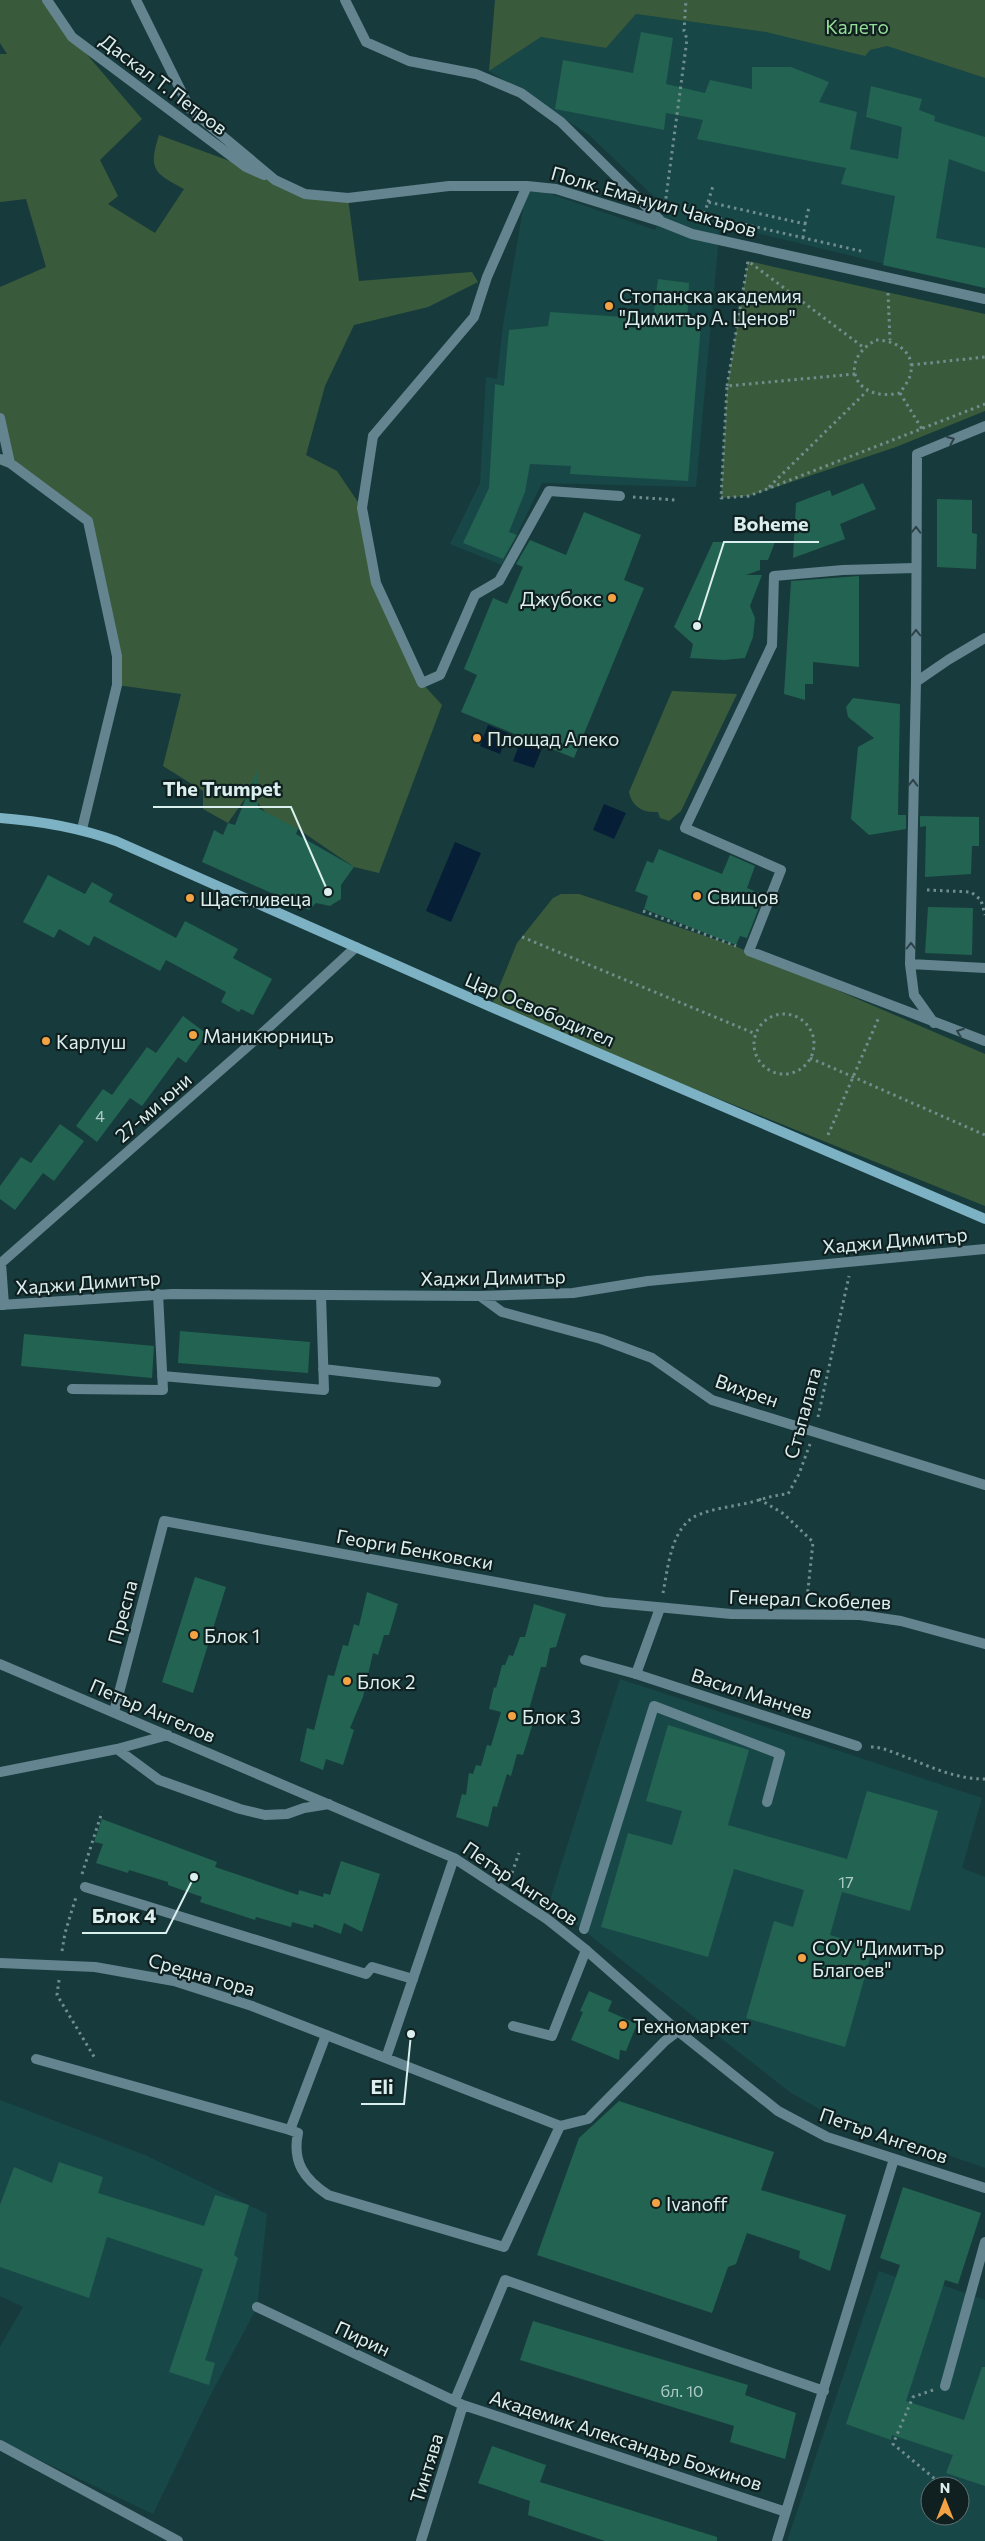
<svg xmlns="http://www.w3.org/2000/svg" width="985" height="2541" font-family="Commissioner,sans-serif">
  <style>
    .built { fill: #184748; fill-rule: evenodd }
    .green { fill: #3a5b3b }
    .water { fill: #061f36 }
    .building { fill: #236351 }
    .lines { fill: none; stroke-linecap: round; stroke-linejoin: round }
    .path { stroke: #718d8e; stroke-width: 3; stroke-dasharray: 2.5 4; stroke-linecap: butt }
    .lane { stroke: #648490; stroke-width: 10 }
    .street { stroke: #648490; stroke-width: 10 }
    .secondary { stroke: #7db1c4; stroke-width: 10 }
    .oneway { stroke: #2d4247 }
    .poi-dot { fill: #f4a344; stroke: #101f20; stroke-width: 2 }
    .labels { text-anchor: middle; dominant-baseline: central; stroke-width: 4.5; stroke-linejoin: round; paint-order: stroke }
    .number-label { font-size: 16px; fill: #adccc8 }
    .park-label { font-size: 19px; fill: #95dd97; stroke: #101f20 }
    .street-label { font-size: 19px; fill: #dbefef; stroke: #101f20 }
    .poi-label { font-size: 19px; fill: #dbefef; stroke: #101f20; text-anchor: start }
    .leader { fill: none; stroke: #dbefef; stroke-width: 2 }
    .callout-dot { fill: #dbefef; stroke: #101f20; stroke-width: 2 }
    .callout-label { font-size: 20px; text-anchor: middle; font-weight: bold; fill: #dbefef; stroke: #101f20; stroke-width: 4.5; stroke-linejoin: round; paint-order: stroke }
  </style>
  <rect width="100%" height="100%" fill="#173b3c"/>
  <path class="built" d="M636,14L766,32L870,50L887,46L985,78V288L720,224L696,487L542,483L502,565L450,544L480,483L486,377L497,379L503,325L527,186L655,230L666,208L588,134L489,71L541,37L606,48Z
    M620,1679L982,1798L962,1868L985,1877V2168L825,2112L791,2093L549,1903Z
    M0,2100L145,2155L267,2214L257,2307L210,2396L153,2514L0,2441V2347L23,2307L0,2296Z
    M879,2271L918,2285L919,2277L985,2300V2541H787ZM930,2486H960V2516H930Z"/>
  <path class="green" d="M0,0H47L72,37L142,119L100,160L118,196L108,204L155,233L184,189C154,173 148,170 159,135L246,167L305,194L348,198L359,281L472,272L478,282L428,307L354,325L325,386L306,455L337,471L362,508L376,583L422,683L442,705L379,873L354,867L298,829L273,822L258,803L246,797L228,823L203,809V791L163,766L181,694L117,685L88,521L10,463L0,413V287L46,267L26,199L0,202V54H7L0,43Z
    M495,0H985V78L887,46L870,50L865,56L766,32L636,14L606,48L541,37L489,71Z
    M748,261L985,314V411L896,447L749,496L721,498L727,386Z
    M672,691L737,694L681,811L669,821L660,818L658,812C643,813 632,807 629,792Z
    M561,894H579L735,946L985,1054V1206L491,1007L517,943L553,898Z"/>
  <path class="water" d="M488,725L508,733L500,754L480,746Z
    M521,740L542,748L534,768L513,761Z
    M604,804L626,813L614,839L593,830Z
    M455,842L481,853L451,922L426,911Z"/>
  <path class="building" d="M641,32L673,38L666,84L705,93L710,80L752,89V67H791L829,82L819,102L857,112L850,149L898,159L902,127L866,117L871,86L922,99L919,110L935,116L934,121L985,137V172L949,159L936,238L985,248V288L883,265L895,196L841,184L846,168L697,139L703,120L666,113L664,130L555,109L563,60L633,73Z
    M658,279L689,283L687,324H701L688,481L570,474L571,466L530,464L525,492L509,532L517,535L503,559L463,543L489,488L495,384L504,386L509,330L548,326L550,312L653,319Z
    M863,483L876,509L840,524L845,539L793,558L796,503L830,490L832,496Z
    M937,499L972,500V533L977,534L976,569L937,567Z
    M584,512L641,535L624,580L644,588L574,758L461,712L477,675L464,669L493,598L507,604L523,567L516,564L530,540L566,555Z
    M713,542H775L768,560H760V570L746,575H762L750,606L755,618L753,637L745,658L724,660L690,658L693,644L674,627Z
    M859,576V667L813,662V684H805V700L784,694L791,581Z
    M853,698L900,704L898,815H906V829L869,835L851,819L858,747L874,738L848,717L846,707Z
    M257,770L258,808L298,829L296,834L354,867L341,885V899L330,906L316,903L309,910L202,862L214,830L223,835L228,823L235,825Z
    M920,816L979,817V846H972L971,874L925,877L926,826L920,827Z
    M659,849L722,874L730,855L755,866L747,888L764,895L747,938L740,936L736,945L644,909L648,896L635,891L647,861L653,863Z
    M48,875L85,894L92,882L113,894L109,902L176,938L185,921L238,949L233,958L272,979L253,1015L241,1009L239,1012L221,1002L226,992L166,960L160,971L94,936L89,946L59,929L54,938L23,922Z
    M928,907L973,908L972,955L925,953Z
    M183,1016L207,1034L186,1063L178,1057L142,1106L130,1098L97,1142L76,1126L103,1089L112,1095L147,1047L156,1053Z
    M60,1124L84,1141L54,1181L43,1173L15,1210L0,1199V1186L21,1157L31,1163Z
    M180,1331L310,1342L308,1373L178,1363Z
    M24,1334L154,1346L152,1378L21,1366Z
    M195,1577L226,1587L193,1693L162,1682Z
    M367,1592L398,1604L389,1635H384L378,1655L373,1653L363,1697L350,1728L354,1730L343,1765L326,1759L323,1770L300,1761L307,1728L314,1730L328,1675L334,1676L343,1645L348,1646L354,1624L359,1626Z
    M534,1604L566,1614L556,1647L550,1648L546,1667H541L526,1720L533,1723L523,1755L517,1754L511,1776L507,1774L497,1807L493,1806L488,1827L456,1817L462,1794L466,1795L469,1773L473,1774L476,1765L481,1766L487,1745L491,1746L501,1712L489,1709L494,1687L496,1688L502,1665H505L509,1655L513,1656L520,1637H525Z
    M668,1725L749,1750L728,1825L847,1859L867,1791L938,1811L910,1911L842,1892L830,1935L873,1948L845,2047L746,2018L774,1921L793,1927L804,1890L734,1869L708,1957L601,1927L628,1833L672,1845L682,1811L646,1801Z
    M102,1819L217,1862L215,1867L298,1895L299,1890L323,1897L324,1893L330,1895L341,1861L380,1874L362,1932L344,1923L341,1934L314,1924L313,1928L292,1922L291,1927L256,1917L255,1920L200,1902L202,1897L168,1885V1882L129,1870L128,1873L96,1863L103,1844L94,1842Z
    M589,1991L612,2001L608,2011L637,2024L626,2051L620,2050L619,2060L571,2040L583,2012L580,2011Z
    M619,2101L774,2152L761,2190L846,2215L830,2271L799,2258L800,2251L747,2233L736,2264L728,2267L712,2313L537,2255L579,2138Z
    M59,2162L103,2177L98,2193L204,2226L215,2195L249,2205L234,2255L238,2258L205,2360L215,2363L209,2385L169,2372L203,2269L107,2237L89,2298L0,2267V2205L14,2167L52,2183Z
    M903,2187L981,2213L958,2284L945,2280L906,2401L964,2420L982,2367H985V2486L946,2473L953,2455L892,2435L891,2440L846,2424L900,2265L880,2258Z
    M533,2321L748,2385L745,2395L796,2413L785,2459L730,2442L734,2426L520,2360Z
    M492,2446L546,2465L540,2482L717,2537V2541H605L528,2515L530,2501L478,2483Z"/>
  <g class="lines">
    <path class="path" d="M708,202L713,186
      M665,205L687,39L684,31L686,0
      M805,224L809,207
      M803,238L805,224L708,202L704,215L865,252
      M888,293L890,340
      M876,340C895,340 917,352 910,376C908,382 903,388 900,393C856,403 836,362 876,340Z
      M911,365L985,357
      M855,374L727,386L721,498L749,496L985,404
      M727,386L748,261L863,347
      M900,393L922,429
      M769,487L867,391
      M633,497L675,500
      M927,890L971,892L981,900L985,915
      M643,911L736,946
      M522,937L756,1034
      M754 1044a30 30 0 1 1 60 0a30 30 0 1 1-60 0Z
      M810,1058L985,1135
      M828,1135L879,1017
      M818,1417L849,1276
      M759,1499L784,1514L813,1542L807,1599
      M663,1593C668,1568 671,1526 698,1515C712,1509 728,1507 743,1504C759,1501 771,1495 788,1494L799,1474L810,1444
      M871,1747C881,1747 889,1751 898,1754C927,1765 953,1779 985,1779
      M512,1873L519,1853
      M82,1874L102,1812
      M62,1951L65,1933L76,1897
      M59,1980L57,1995L96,2060
      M933,2390L913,2397L893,2444L941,2484"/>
    <path class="lane" d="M373,436L362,508L376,583L422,683L440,675L475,595L499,581L549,491L620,496
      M772,645L774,576L843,570L915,568
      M323,1369L436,1382
      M162,1376L324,1390L321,1295
      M72,1389L163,1390L158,1294
      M636,1674L660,1608
      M85,1887L366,1974L372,1967L413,1979
      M584,1929L654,1706L780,1754L767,1802
      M513,2026L552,2036L586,1950
      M36,2059L290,2130L326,2035
      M945,2386L985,2242"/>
    <path class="street" d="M47,0L72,37L246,167L264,175
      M136,0L190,109L275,180L305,194L348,198L449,186H527L556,189L662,222L692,234L985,299
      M345,0L366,42L409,61L476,74L521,93L561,122L659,219
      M0,418L10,463
      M373,436L474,317L487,277L527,186
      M0,459L10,463L88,521L117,656V685L82,829
      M772,645L685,828L781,870L749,951L985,1041
      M916,682L948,660L985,638
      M910,964L985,968
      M934,1023L914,995L910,964L916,682L917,454L985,426
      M480,1296L502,1312L601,1339L652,1358L712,1400L985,1485
      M0,1305L172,1294L480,1296L573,1293L648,1281L985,1249
      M4,1305L1,1263L255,1040L356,947
      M585,1660L636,1674L857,1746
      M0,1664L454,1858L547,1919L586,1950L678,2031L778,2111L827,2137L985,2188
      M114,1712L164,1521L604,1602L731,1614L860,1615L901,1621L985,1644
      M117,1749L159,1780L240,1809L265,1815L287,1814L304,1808L329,1804
      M0,1772L117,1749L168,1735
      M0,1963L95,1967L174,1981L252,2006L560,2126L588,2119L665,2041L678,2031
      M386,2058L454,1858
      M290,2130L298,2133C292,2162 304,2179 328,2195L504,2247L560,2126
      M257,2307L463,2405L786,2512
      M455,2400L505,2280L824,2391
      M0,2445L178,2541
      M421,2541L463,2405
      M777,2541L894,2159"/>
    <path class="secondary" d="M0,818C41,821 77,827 116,841L491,1007L985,1219"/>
  </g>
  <defs><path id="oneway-chevron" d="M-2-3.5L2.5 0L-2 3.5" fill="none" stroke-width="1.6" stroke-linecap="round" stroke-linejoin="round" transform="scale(1.25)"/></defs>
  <g class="oneway">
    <use href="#oneway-chevron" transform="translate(951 440) rotate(-23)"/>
    <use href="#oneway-chevron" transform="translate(916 530) rotate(-89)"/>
    <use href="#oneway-chevron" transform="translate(916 633) rotate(-90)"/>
    <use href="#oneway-chevron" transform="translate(913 783) rotate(-88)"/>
    <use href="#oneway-chevron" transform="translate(911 946) rotate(-90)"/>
    <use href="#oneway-chevron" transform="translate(960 1032) rotate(-160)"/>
  </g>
  <g class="poi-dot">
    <circle cx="609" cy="306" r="5"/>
    <circle cx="612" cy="598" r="5"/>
    <circle cx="477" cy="738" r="5"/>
    <circle cx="697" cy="896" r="5"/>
    <circle cx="190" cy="898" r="5"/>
    <circle cx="193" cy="1035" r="5"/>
    <circle cx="46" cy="1041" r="5"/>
    <circle cx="194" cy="1635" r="5"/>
    <circle cx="347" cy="1681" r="5"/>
    <circle cx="512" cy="1716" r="5"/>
    <circle cx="802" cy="1958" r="5"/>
    <circle cx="623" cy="2025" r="5"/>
    <circle cx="656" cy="2203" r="5"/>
  </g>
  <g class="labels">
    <g class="number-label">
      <text x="100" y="1115">4</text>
      <text x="846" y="1881">17</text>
      <text x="682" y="2390">бл. 10</text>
    </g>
    <g class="park-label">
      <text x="857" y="26">Калето</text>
    </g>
    <g class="street-label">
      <text transform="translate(164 84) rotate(37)">Даскал Т. Петров</text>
      <text transform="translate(654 201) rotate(16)">Полк. Емануил Чакъров</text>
      <text transform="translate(540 1009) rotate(23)">Цар Освободител</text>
      <text transform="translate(153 1107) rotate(-41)">27-ми юни</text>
      <text transform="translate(895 1240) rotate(-5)">Хаджи Димитър</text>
      <text transform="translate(493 1277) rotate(-1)">Хаджи Димитър</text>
      <text transform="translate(88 1282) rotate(-4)">Хаджи Димитър</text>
      <text transform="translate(747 1390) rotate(19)">Вихрен</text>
      <text transform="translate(802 1413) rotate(-75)">Стъпалата</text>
      <text transform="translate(415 1549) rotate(10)">Георги Бенковски</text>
      <text transform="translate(810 1599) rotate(2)">Генерал Скобелев</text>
      <text transform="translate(122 1612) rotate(-75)">Преспа</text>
      <text transform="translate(752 1693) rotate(18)">Васил Манчев</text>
      <text transform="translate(153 1710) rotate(23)">Петър Ангелов</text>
      <text transform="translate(521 1883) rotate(34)">Петър Ангелов</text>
      <text transform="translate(202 1974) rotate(16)">Средна гора</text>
      <text transform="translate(884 2135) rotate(19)">Петър Ангелов</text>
      <text transform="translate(363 2338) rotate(25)">Пирин</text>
      <text transform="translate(626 2440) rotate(18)">Академик Александър Божинов</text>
      <text transform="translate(426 2468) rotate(-73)">Тинтява</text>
    </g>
    <g class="poi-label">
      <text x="619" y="295">Стопанска академия<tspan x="619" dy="22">"Димитър А. Ценов"</tspan></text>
      <text x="602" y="598" text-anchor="end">Джубокс</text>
      <text x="487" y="738">Площад Алеко</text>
      <text x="707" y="896">Свищов</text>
      <text x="200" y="898">Щастливеца</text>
      <text x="203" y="1035">Маникюрницъ</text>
      <text x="56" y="1041">Карлуш</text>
      <text x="204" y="1635">Блок 1</text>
      <text x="357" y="1681">Блок 2</text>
      <text x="522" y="1716">Блок 3</text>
      <text x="812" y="1947">СОУ "Димитър<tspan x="812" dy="22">Благоев"</tspan></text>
      <text x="633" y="2025">Техномаркет</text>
      <text x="666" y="2203">Ivanoff</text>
    </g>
  </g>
  <path class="leader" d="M697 626L724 542H819M328 892L291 807H153M194 1877L166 1933H82M411 2034L404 2104H361"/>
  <g class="callout-dot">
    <circle cx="697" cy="626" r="5"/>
    <circle cx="328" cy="892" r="5"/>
    <circle cx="194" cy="1877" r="5"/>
    <circle cx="411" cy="2034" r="5"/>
  </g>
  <g class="callout-label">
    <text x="771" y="531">Boheme</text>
    <text x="222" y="796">The Trumpet</text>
    <text x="124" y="1923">Блок 4</text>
    <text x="382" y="2094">Eli</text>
  </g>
  <g transform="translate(945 2501)"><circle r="24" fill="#101f20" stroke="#617273"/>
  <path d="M0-4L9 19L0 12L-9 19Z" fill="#f4a344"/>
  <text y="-8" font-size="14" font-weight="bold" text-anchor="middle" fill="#dbefef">N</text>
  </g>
</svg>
